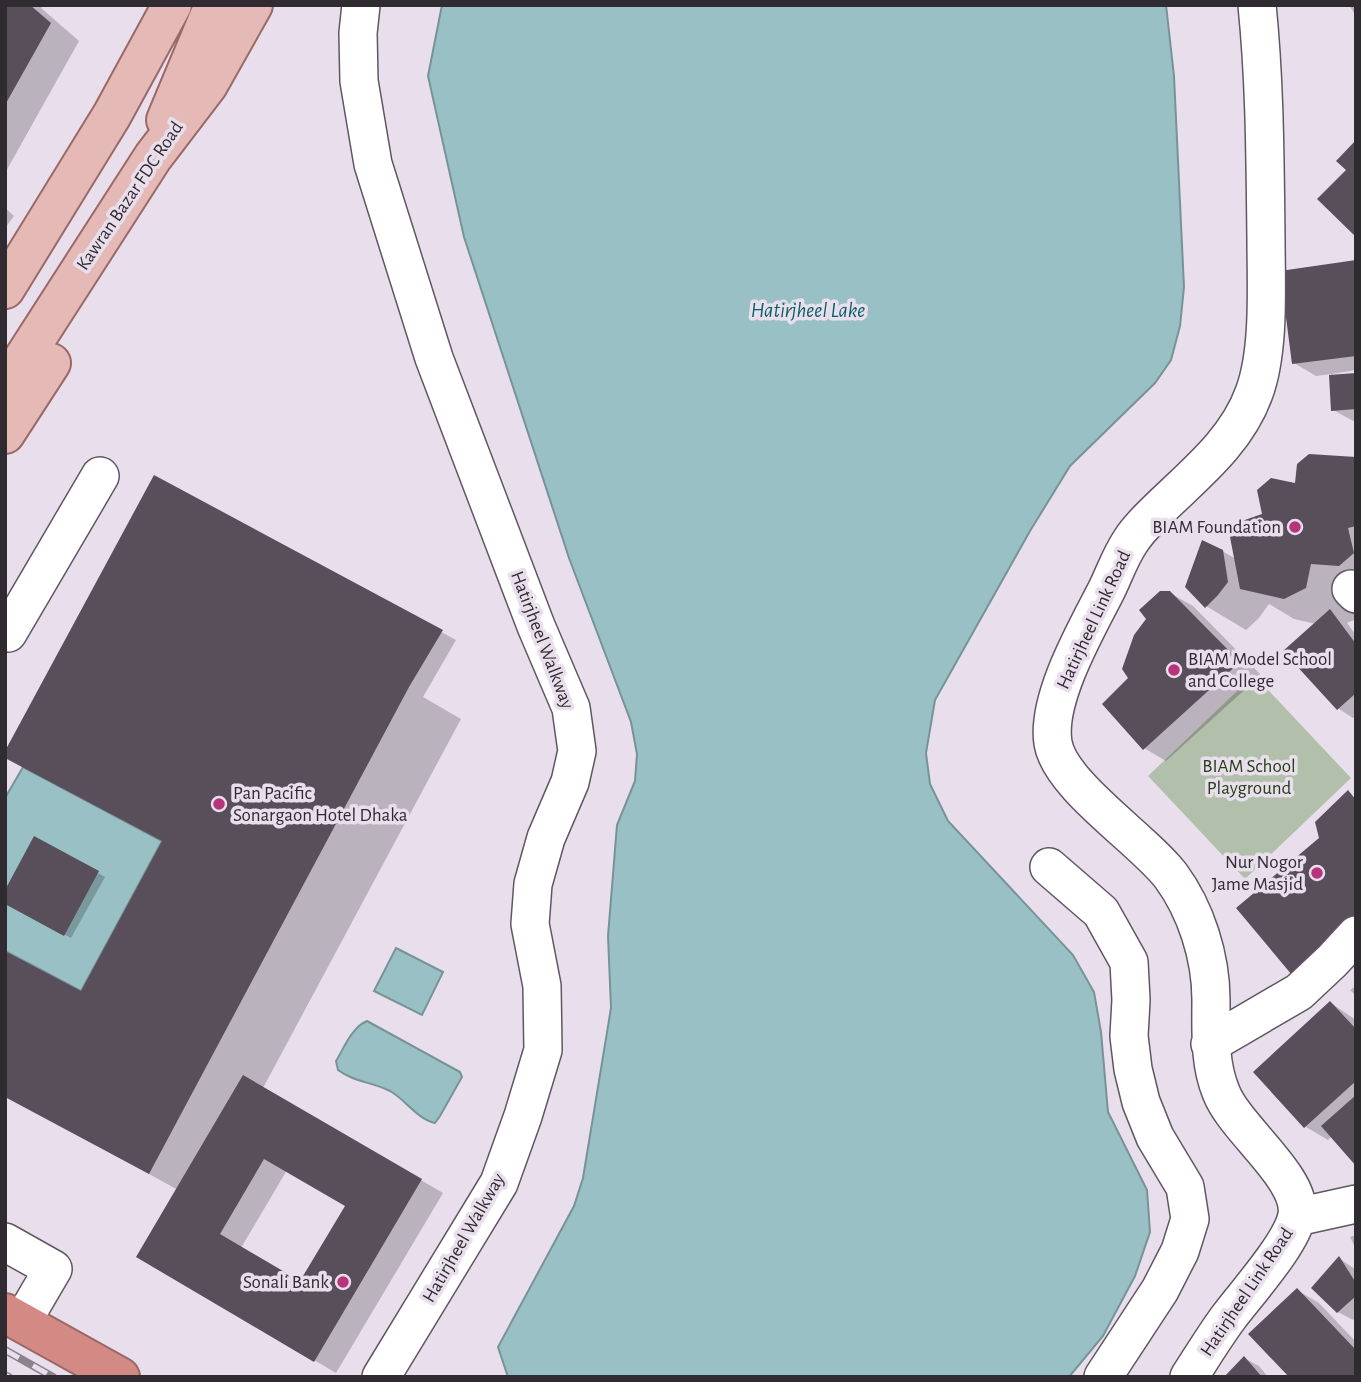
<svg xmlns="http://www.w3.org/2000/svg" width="1361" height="1382" font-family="'Alegreya Sans',sans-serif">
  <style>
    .green { fill: #b2c0ab }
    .water { fill: #98c0c5; stroke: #789398; stroke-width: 2 }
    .shadow { fill: #0003; fill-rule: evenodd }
    .building { fill: #584f5b; fill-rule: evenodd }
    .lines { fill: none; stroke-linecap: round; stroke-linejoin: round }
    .minor-casing { stroke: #605762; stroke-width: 40 }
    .major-casing { stroke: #9a6967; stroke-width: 42 }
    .highway-casing { stroke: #9a6967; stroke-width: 42 }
    .minor { stroke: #fff; stroke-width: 37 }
    .major { stroke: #e5b9b5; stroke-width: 38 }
    .highway { stroke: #d38a84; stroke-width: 38 }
    .rail-casing { stroke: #8a838c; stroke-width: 8 }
    .rail { stroke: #e9dfec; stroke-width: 5; stroke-dasharray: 16; stroke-linecap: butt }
    .poi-dot { fill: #b6347c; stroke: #e9dfec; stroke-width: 2.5 }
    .labels { text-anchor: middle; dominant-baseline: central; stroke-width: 7; stroke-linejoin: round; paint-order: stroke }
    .street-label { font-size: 19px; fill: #2f2b30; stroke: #e9dfec }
    .poi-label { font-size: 19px; fill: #2f2b30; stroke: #e9dfec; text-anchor: end }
    .park-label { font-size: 19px; fill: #263f16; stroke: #e9dfec }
    .water-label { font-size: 21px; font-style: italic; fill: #0b6068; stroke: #e9dfec }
  </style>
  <rect width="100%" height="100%" fill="#e9dfec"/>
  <path class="green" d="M1254,675L1351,778L1245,879L1148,776Z"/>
  <path class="water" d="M442,5H1166L1174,76L1184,287L1180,326L1171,360L1155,383L1070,466L1030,531L935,700L926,753L930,784L948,821L1073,955L1094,992L1101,1032L1108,1112L1147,1190L1150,1232L1135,1276L1103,1336L1069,1377H508L498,1347L574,1206L583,1178L611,1008L608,936L617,825L635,781L637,754L631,722L569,558L464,237L428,76Z
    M23,767L162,841L81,991L5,951V798Z
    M396,948L443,972L422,1015L374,991Z
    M367,1021L460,1072L462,1077L440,1116L435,1123C417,1119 406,1100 390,1091C372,1082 354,1082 338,1070L336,1061C344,1048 352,1027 367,1021Z"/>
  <path class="shadow" d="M5,5H44L41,8L79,41L5,173Z
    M1349,5H1356V16Z
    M5,208L14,216L5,228Z
    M1356,262V370L1332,374V377L1356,375L1355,422L1333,410L1331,374L1316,376L1294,363Z
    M1356,459V619L1347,623L1356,635V715L1353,718L1339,709L1286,651L1316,624L1294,619L1269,604L1259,618L1246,630L1206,606L1222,551L1236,559L1264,515L1297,485Z
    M155,478L456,640L423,697L461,719L263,1088L443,1193L336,1373L138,1256L178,1190L71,1131L82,993L164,841ZM287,1170L347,1206L301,1284L241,1248Z
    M1170,593L1193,606L1261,675L1166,761L1144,748L1130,678Z
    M35,839L105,877L71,938L5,902Z
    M1356,986V996L1350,990Z
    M1331,1003L1356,1020V1164L1332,1136L1328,1140L1306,1127L1255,1072Z
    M1356,1235V1249L1350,1237Z
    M1339,1258L1356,1270V1317L1353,1320L1338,1312Z
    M1297,1290L1319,1303L1356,1342V1377Z
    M1244,1358L1259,1366L1268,1377H1227Z"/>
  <path class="building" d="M5,5H30L51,23L5,105Z
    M1356,140V237L1317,199L1346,170L1336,161Z
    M1356,260V356L1292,364L1280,271Z
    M1356,373V409L1331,411L1329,375Z
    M1309,454L1356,457V526L1348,528L1354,553L1339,566L1311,564L1306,588L1284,599L1240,589L1230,537L1242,521L1262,514L1257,490L1271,478L1295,483L1297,464Z
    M154,475L443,630L409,687L149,1174L5,1097V951L81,991L162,841L5,758V751Z
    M1202,540L1223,550L1228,582L1218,595L1205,608L1185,587Z
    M1160,591H1170L1240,662L1143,750L1102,704L1128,678L1122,669L1134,635L1146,619L1139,610Z
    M1330,609L1356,644V693L1337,710L1283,651Z
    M1348,790L1356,800V914L1292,975L1236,908L1319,838L1315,822Z
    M34,836L99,871L64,936L5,904V890Z
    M1330,1001L1356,1029V1081L1304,1128L1253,1072Z
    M243,1075L422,1179L314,1362L136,1257ZM264,1159L345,1206L300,1281L220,1234Z
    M1356,1095V1166L1321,1126Z
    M1339,1256L1356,1283V1296L1337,1313L1311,1288Z
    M1297,1288L1356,1350V1377H1289L1248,1334Z
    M1244,1356L1262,1377H1224Z"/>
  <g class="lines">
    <defs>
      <path id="minor" d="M361,5L358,33L359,81L373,164L434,358L536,626L571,708L577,751L570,782L546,838L533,884L530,924L542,986L543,1050L523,1116L499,1183L381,1377
        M1351,589L1356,594
        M8,633L100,476
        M1049,867L1101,912L1129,962L1131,1000L1129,1036L1133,1069L1141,1102L1155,1137L1185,1187L1190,1219L1180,1251L1160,1290L1103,1377
        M1210,1044L1299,992L1332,961L1356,935
        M1297,1217L1356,1204
        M5,1242L53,1269L22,1322
        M1189,1377C1202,1357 1214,1337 1228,1318C1245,1295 1293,1242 1297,1215C1303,1178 1235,1129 1221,1092C1209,1063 1211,1031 1211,1000C1211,957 1196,910 1171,876C1144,840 1060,786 1053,743C1046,699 1086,630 1106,591C1114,575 1120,557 1130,542C1135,534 1143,525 1150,518C1187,480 1235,446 1254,393C1270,350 1266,285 1266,239C1265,161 1265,83 1257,5"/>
      <path id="major" d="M166,120L214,5
        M5,289L112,115L172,5
        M5,387L153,157L208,85L253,5
        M5,434L51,363"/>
      <path id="highway" d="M5,1313L120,1377"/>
    </defs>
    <use href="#minor" class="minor-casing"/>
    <use href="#major" class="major-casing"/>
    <use href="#highway" class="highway-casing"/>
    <use href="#minor" class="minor"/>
    <use href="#major" class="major"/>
    <use href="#highway" class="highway"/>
    <defs>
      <path id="rail" d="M5,1350L53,1377
        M5,1375L9,1377"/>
    </defs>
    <use href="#rail" class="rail-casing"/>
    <use href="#rail" class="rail"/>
  </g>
  <g class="poi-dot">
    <circle cx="1295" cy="527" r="7"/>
    <circle cx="1174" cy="670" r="7"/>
    <circle cx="219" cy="804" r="7"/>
    <circle cx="1317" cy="873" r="7"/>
    <circle cx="343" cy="1282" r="7"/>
  </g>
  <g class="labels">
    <g class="street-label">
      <text transform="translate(130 196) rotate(-56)">Kawran Bazar FDC Road</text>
      <text transform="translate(1094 620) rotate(-65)">Hatirjheel Link Road</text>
      <text transform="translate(542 640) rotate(69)">Hatirjheel Walkway</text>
      <text transform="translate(464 1238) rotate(-60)">Hatirjheel Walkway</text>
      <text transform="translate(1247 1292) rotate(-56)">Hatirjheel Link Road</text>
    </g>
    <g class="poi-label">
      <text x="1281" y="527">BIAM Foundation</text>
      <text x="1188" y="659" text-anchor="start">BIAM Model School<tspan x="1188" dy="22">and College</tspan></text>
      <text x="233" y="793" text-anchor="start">Pan Pacific<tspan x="233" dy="22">Sonargaon Hotel Dhaka</tspan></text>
      <text x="1303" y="862">Nur Nogor<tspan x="1303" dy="22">Jame Masjid</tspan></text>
      <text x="329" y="1282">Sonali Bank</text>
    </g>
    <g class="park-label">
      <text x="1249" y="766">BIAM School<tspan x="1249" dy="22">Playground</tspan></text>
    </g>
    <g class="water-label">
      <text x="808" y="310">Hatirjheel Lake</text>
    </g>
  </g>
  <rect width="1361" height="1382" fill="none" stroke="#2f2b30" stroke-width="14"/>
</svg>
